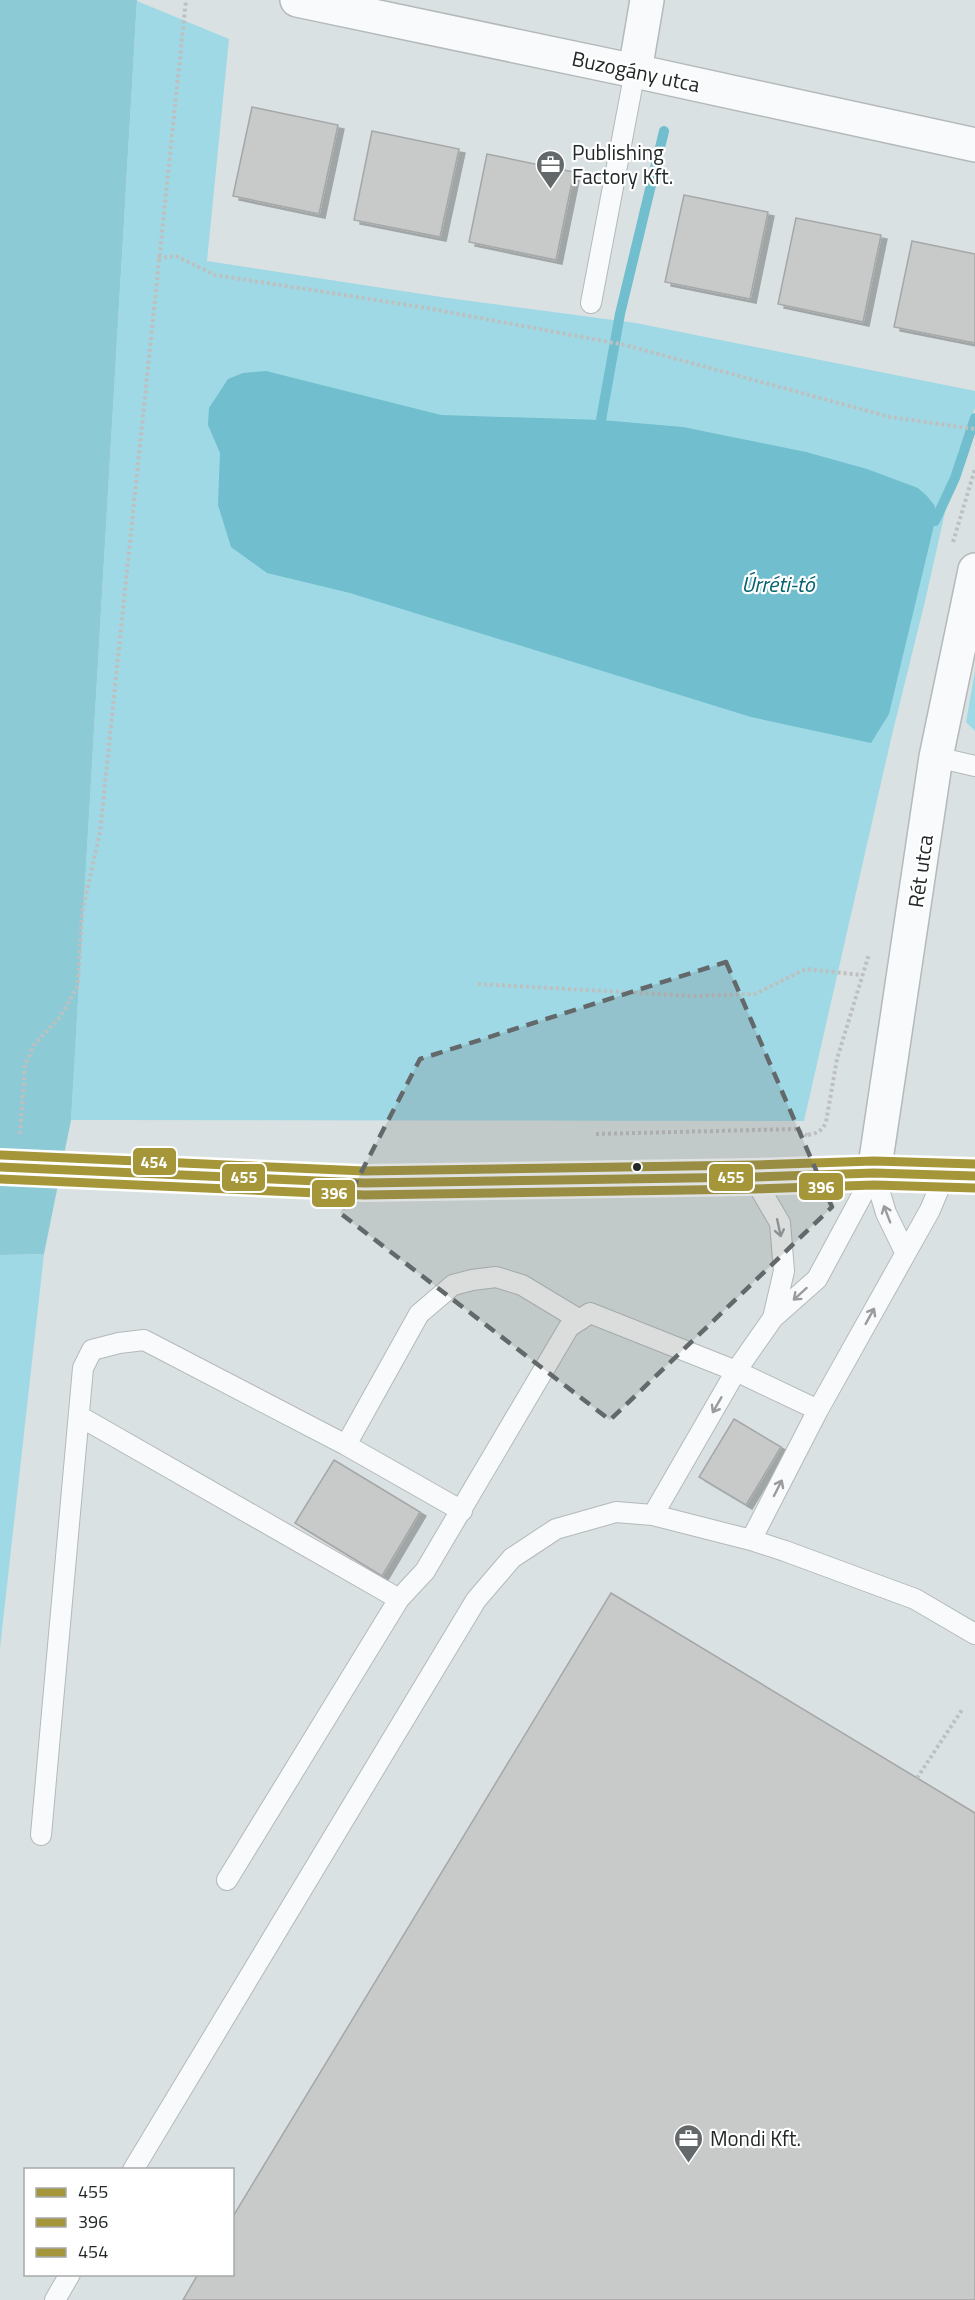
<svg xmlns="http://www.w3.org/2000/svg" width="975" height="2300" font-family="'Titillium Web',sans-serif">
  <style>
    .green { fill: #9fd9e5 }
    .forest { fill: #8ccad6 }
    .water { fill: #70bece }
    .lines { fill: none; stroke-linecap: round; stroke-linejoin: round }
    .stream { stroke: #70bece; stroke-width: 10 }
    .building { fill: #c8c9c9; stroke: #a6a7a8; stroke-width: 1.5; filter: url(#shadow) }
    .lane-casing { stroke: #b4b9ba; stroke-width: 22 }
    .street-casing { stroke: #b4b9ba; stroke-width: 36 }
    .secondary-casing { stroke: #b4b9ba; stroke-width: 36 }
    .path { stroke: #bec0c0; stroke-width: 4; stroke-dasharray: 3 3; stroke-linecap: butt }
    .lane { stroke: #f9fafb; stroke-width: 20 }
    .street { stroke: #f9fafb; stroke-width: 33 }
    .secondary { stroke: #f9fafb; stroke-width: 33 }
    .bus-1-casing { stroke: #fff; stroke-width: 14 }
    .bus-2-casing { stroke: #fff; stroke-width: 14 }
    .bus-3-casing { stroke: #fff; stroke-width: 14 }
    .bus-1 { stroke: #a59739; stroke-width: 9 }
    .bus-2 { stroke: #a59739; stroke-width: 9 }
    .bus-3 { stroke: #a59739; stroke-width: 9 }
    .oneway { stroke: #999c9c }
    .marked { fill: #63696a; fill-opacity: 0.2; stroke: #63696a; stroke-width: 4.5; stroke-dasharray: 12 8; stroke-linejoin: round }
    .bus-dot { fill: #232829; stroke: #fff; stroke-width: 2 }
    .labels { text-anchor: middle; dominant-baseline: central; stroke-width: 4.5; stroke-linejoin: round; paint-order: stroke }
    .street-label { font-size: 21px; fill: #232829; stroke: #fff }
    .poi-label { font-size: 21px; fill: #232829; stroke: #fff; text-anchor: start }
    .water-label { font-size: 22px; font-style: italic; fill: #056372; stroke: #fff }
    .line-badge { stroke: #fff; stroke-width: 2 }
    .badge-label { font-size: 16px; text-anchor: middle; font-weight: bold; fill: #fff }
  </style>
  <defs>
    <filter id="shadow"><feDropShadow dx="6" dy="4" stdDeviation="0" flood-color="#0004"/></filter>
  </defs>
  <rect width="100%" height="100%" fill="#dae1e2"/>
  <path class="green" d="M137,1L229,39L207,261L448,298L636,323L975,391V408L959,450L926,597L891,739L804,1121L71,1120Z
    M975,671V731L966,722Z
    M44,1254L0,1648V1255Z"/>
  <path class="forest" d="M0,0H137L71,1120L44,1254L0,1255Z"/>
  <path class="water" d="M266,371L441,415L601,420L683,427L806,452L867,469L918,488L927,496L935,506V521L889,714L871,743L751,717L350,593L267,573L231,547L218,505L220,453L208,425L209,408L228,379L243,373Z"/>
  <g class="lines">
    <path class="stream" d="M601,420L620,314L664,131
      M935,521L955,478L975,418"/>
  </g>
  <path class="building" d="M252,107L338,125L319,214L233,196Z
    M372,131L459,149L440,237L354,220Z
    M487,154L574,172L556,260L469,242Z
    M684,195L768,212L750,299L665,282Z
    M796,218L881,235L863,322L778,304Z
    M912,241L975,254V343L894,327Z
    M734,1419L781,1447L746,1505L699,1477Z
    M334,1460L420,1512L382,1576L295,1523Z
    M611,1593L975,1813V2300H183L198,2274H232V2218Z"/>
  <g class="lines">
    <defs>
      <path id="lane" d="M591,303L635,71
        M936,757L975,766
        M874,1173L886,1213L905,1252
        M773,1318L817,1279L874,1173
        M79,1416L399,1599
        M346,1445L419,1314L453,1285L472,1280L496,1277L522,1285L580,1320
        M653,1515L736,1371L773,1318L784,1271L780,1223L753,1177
        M751,1540L818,1410L930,1210L945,1174
        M41,1835L83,1368L92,1350L119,1343L144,1340L346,1445L462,1511
        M227,1880L399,1599L425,1571L569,1327L590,1313L736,1371L818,1410
        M133,2170L476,1600L512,1558L556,1529L616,1512L653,1515L751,1540L785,1551L915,1599L975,1634
        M55,2300L70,2274"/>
      <path id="street" d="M297,0L635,71L975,145
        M635,71L647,0"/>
      <path id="secondary" d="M0,1167L364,1183L753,1177L874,1173L975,1176
        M874,1173L936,757L975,570"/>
    </defs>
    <use href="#lane" class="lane-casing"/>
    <use href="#street" class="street-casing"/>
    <use href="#secondary" class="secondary-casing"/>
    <path class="path" d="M158,258L176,256L215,275L421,307L625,345L890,417L975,429
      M953,542L975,469
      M478,984L694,996L755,994L806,969L861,975
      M20,1134L25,1065L34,1045L59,1018L78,986L82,913L100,832L186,0
      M596,1134L795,1129L808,1136
      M808,1135C818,1133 822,1131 826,1122L837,1059L869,954
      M917,1778L962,1710"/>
    <use href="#lane" class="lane"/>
    <use href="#street" class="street"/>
    <use href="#secondary" class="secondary"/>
    <defs>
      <path id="bus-1" d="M0,1167L364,1183L753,1177L874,1173L975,1176"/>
      <path id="bus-2" d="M0,1179L364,1195L753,1189L874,1185L975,1188"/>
      <path id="bus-3" d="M1,1155L364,1171L753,1165L874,1161L975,1164"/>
    </defs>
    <use href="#bus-1" class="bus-1-casing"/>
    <use href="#bus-2" class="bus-2-casing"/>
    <use href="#bus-3" class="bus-3-casing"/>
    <use href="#bus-1" class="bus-1"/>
    <use href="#bus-2" class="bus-2"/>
    <use href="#bus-3" class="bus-3"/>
  </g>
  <defs><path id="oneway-shaft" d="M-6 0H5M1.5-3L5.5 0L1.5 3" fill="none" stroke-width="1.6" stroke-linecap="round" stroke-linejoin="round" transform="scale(1.5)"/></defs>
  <g class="oneway">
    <use href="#oneway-shaft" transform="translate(887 1214) rotate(-111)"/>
    <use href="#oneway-shaft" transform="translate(779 1228) rotate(78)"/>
    <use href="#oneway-shaft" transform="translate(800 1294) rotate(138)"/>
    <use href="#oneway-shaft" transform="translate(870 1316) rotate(-61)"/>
    <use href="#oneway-shaft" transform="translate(717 1405) rotate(120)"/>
    <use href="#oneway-shaft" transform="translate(778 1488) rotate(-63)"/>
  </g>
  <path class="marked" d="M726,962L832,1207L610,1420L340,1213L420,1059Z"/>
  <defs>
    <symbol id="office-pin" viewBox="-11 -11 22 30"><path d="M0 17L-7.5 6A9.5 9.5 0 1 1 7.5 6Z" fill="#63696a" stroke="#fff"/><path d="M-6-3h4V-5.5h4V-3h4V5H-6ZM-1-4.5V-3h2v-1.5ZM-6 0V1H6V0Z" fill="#fff"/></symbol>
  </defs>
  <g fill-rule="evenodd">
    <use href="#office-pin" x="534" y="148" width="33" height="45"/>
    <use href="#office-pin" x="672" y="2122" width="33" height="45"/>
  </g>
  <circle class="bus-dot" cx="637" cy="1167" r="5"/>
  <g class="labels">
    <g class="street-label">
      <text transform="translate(636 71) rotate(12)">Buzogány utca</text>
      <text transform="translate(920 871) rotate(-82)">Rét utca</text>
    </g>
    <g class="poi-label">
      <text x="572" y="152">Publishing<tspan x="572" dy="24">Factory Kft.</tspan></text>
      <text x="710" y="2138">Mondi Kft.</text>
    </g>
    <g class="water-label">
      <text x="778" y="584">Úrréti-tó</text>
    </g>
  </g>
  <g class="line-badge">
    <rect x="132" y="1147" width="45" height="29" rx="6" fill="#a59739"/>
    <rect x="708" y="1163" width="46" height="29" rx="6" fill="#a59739"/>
    <rect x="221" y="1163" width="45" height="29" rx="6" fill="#a59739"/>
    <rect x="798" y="1172" width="46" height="29" rx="6" fill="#a59739"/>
    <rect x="311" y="1179" width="45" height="29" rx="6" fill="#a59739"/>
  </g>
  <g class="badge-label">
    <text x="154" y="1168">454</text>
    <text x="731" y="1183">455</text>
    <text x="244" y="1183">455</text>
    <text x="821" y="1193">396</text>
    <text x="334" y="1199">396</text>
  </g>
  <rect x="24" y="2168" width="210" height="108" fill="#ffffff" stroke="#a7a9a9" stroke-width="1.5"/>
  <rect x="36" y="2188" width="30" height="9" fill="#a59739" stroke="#a7a9a9" stroke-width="1.5"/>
  <text x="78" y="2198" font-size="18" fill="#232829">455</text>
  <rect x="36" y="2218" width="30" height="9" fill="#a59739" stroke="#a7a9a9" stroke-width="1.5"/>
  <text x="78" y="2228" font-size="18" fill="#232829">396</text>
  <rect x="36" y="2248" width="30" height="9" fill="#a59739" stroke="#a7a9a9" stroke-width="1.5"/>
  <text x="78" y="2258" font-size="18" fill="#232829">454</text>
</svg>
